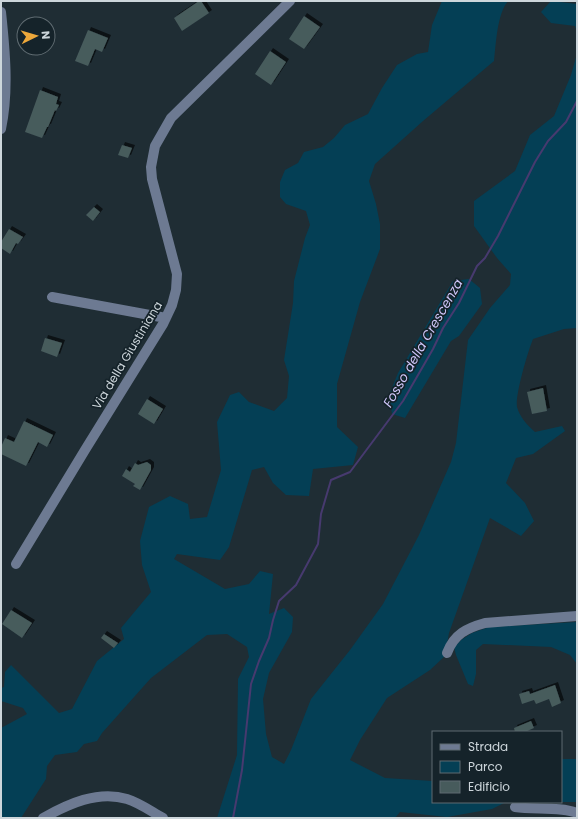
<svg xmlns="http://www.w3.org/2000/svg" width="578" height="819" font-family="Poppins,sans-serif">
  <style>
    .green { fill: #043f55 }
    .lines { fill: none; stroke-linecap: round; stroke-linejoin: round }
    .stream { stroke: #473a6f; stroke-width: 2 }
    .building { fill: #475b5c; filter: url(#shadow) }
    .minor { stroke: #6d7a92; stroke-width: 10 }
    .labels { text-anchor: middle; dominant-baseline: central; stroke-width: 3.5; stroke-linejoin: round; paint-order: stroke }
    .street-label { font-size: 12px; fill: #cdd6db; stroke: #15232a }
    .water-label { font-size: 13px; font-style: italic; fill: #d1c8fb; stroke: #15232a }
  </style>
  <defs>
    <filter id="shadow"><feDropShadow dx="3" dy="-3" stdDeviation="0" flood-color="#0009"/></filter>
  </defs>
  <rect width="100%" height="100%" fill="#1f2d34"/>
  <path class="green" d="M442,1H508C497,14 496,44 494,61L423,121L375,164L369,181L376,204L380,224V249L360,302L337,384V427L358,447L353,465L313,469L309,496L286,495L273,483L264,467L252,470L229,547L220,560L177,554L174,559L225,589L249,584L260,571L273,574L269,614L284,608L293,617L292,632L269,673L263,699L266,734L272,757L284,764L291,750L311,699L350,650L383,604L419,535L451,462L456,443L468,340L490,308L510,285L511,274L497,258L474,226V201L515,171L530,135L554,116L571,75L577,54V328L564,329L533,339C528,351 515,395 517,407C520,417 527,425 535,432L562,426L565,431L533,454L516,458L506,483L525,503L534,521L521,536L490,518L449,633L445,656L430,670L387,698L360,740L350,760L385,778L433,781V802H506L492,809L447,817L400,812L395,818H217L237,755L238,679L249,657L247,647L227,634L207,635L151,678L102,733L97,741L84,744L77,752L55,755L47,766L46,779L21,818H1V728L27,714L23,708L1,701V688L4,687L5,672L11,665L59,713L72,709L97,661L124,639L121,628L151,592L142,565L140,541L149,507L170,496L188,504L190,519L207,517L221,470L217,422L230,395L239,392L249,402L274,411L287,398L289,376L284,360L293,303L294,281L305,238L310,225L306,211L286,204L280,197V182L285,170L298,163L304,152L323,147L334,138L345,125L368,114L382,88L397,65L417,54L428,52L432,25Z
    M551,1L577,4V32L575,26L551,23L541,12Z
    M469,279L480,288L482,304L459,336L451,341L405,418L392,414L389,395L398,373L453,281Z
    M577,622V664L570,655L551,647L483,644L476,650V674L473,686L468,684L456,655L454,647L461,640L472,633L489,627Z
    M561,759H577V802H561Z"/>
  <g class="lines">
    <path class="stream" d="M233,818L242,770L251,684L259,661L269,638L273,620L279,601L296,585L318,544L321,514L331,480L350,472L403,401L433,349L443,328L459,303L477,266L485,258L498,236L535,162L548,141L566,122L577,101"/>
  </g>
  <path class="building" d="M199,1H201L209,13L182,31L174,18Z
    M304,16L320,27L304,49L289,39Z
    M88,30L108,38L102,52L95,49L88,66L75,61Z
    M270,51L286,62L271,85L255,74Z
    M40,90L58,97L56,104L59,105L56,111L55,110L48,127H47L42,138L25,132Z
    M122,145L132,148L128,158L118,155Z
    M94,207L100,212L93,221L86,215Z
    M9,229L23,237L18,244L16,243L10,254L1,248V242Z
    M45,338L62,343L57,357L41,351Z
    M543,388L547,411L532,414L527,392Z
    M147,399L163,409L154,424L138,414Z
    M24,421L53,435L47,447L38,442L26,466L1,454V447L5,438L14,442Z
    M147,462L151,465V470L140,490L133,486L135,484L122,476L126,469L130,472L135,463L138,465Z
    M11,610L32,623L22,638L2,624Z
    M104,634L118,643L114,648L101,638Z
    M555,685L561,703L552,707L549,699L536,704L534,700L522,704L519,694L529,691L530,694Z
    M531,721L534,728L525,732H515L514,728Z"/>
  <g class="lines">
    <path class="minor" d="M1,12C5,50 9,91 1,129
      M52,297L166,318
      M16,564L85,450L163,324L172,305L176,290L177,274L152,179L151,167L155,146L171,118L290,1
      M447,653C454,634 467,628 485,623L577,616
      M515,807C534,810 560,806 577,813
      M43,818C68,804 98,790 127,799C140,803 152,812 163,818"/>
  </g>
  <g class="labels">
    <g class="street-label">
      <text transform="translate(127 355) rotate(-59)">Via della Giustiniana</text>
    </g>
    <g class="water-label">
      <text transform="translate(423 343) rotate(-60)">Fosso della Crescenza</text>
    </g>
  </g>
  <rect width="578" height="819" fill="none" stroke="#cdd6db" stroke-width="4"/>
  <rect x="432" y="731" width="130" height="72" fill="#15232a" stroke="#5f6b71"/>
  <rect x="440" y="744" width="20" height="6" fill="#6d7a92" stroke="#5f6b71"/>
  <text x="468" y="751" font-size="12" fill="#cdd6db">Strada</text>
  <rect x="440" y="761" width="20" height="12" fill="#043f55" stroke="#5f6b71"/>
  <text x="468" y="771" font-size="12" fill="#cdd6db">Parco</text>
  <rect x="440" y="781" width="20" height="12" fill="#475b5c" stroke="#5f6b71"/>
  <text x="468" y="791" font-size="12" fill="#cdd6db">Edificio</text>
  <g transform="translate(36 36) rotate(85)"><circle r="19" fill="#15232a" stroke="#5f6b71"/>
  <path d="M0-3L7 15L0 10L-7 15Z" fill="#eda83b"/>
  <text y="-6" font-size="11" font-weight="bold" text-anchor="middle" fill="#cdd6db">N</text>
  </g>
</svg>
